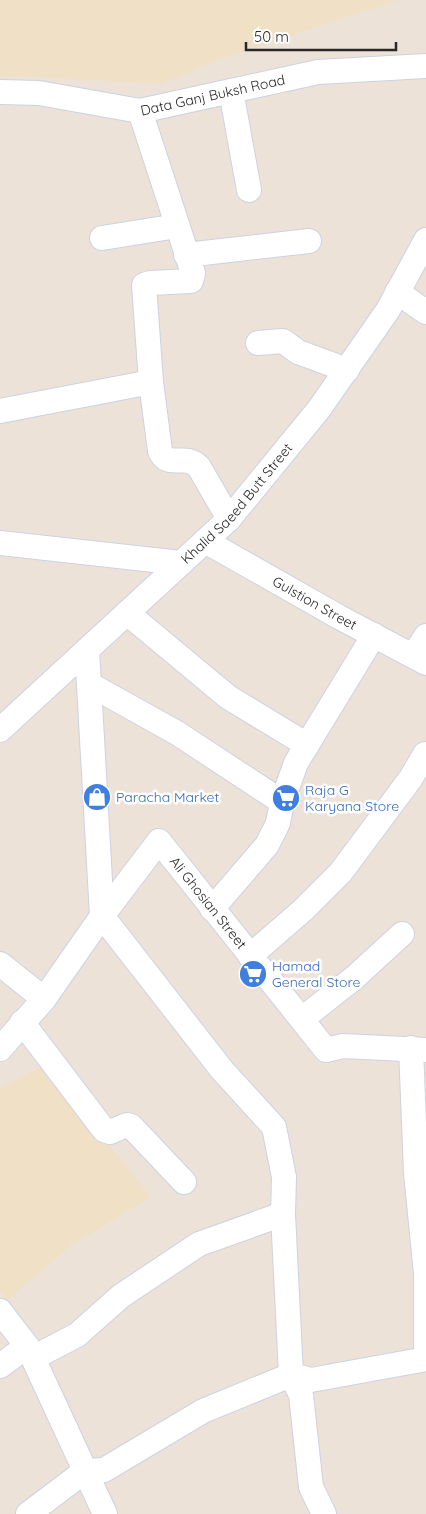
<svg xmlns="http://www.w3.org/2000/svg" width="426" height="1514" font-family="Quicksand,sans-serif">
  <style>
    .education { fill: #f0e0c5 }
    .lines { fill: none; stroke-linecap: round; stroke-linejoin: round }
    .minor-casing { stroke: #cdd2e3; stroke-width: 26 }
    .minor { stroke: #fff; stroke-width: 24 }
    .labels { text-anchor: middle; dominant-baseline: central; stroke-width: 5; stroke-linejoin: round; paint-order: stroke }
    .street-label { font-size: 14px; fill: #282828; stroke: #fff }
    .shop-label { font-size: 14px; fill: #366cbe; stroke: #fff; text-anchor: start }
  </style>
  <rect width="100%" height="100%" fill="#ece2d8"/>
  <path class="education" d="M0,0H399L229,56L161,84L21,76L0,78Z
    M45,1065L151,1197L70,1246L8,1300L0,1291V1088Z"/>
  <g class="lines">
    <defs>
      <g id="minor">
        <path d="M231,91L249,190"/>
        <path id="s1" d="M0,92L39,93L140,111L318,72L426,66"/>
        <path d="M140,111L193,273L191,281L150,283L144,285L151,382L160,451C168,470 185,452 199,467L229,519"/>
        <path d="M102,238L177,226"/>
        <path d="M186,255L309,241"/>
        <path d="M397,292L426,312"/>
        <path d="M258,343L283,341L298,352L347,370"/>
        <path d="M0,411L151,382"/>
        <path id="s2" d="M205,541L339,617L426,663"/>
        <path d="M0,543L181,563"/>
        <path d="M127,613L228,697L307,745"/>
        <path d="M87,650L102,916L222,1070L274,1127L284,1177L283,1214L291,1375L301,1395L311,1487L324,1514"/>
        <path d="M413,656L426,636"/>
        <path d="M89,684L177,733L282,802L278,823L267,845L212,909"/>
        <path id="s3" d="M0,730L229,519L319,409L388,310L426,240"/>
        <path d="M282,802L296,763L374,635"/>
        <path d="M250,956L303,910L341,872L411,778L425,754"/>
        <path d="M0,964L44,999"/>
        <path d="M302,1019L354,978L402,934"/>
        <path d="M22,1022L104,1130L110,1132L127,1125L131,1126L184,1182"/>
        <path d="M411,1048L416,1173L426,1274V1347"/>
        <path id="s4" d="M0,1049L44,999L102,916L159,841L326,1050L343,1046L426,1050"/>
        <path d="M0,1311L27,1346L33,1358L105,1514"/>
        <path d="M33,1358L77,1335L121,1296L199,1244L283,1214"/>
        <path d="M0,1366L27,1346"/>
        <path d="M28,1514L85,1471L104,1470L203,1411L291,1375L311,1380L426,1359"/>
      </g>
    </defs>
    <use href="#minor" class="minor-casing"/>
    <use href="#minor" class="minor"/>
  </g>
  <defs>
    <symbol id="shop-disc" viewBox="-11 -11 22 22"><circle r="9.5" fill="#3f7fe0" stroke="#fff"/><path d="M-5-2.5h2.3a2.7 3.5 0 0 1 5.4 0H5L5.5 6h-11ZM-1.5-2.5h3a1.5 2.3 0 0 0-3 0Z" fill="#fff"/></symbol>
    <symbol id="supermarket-disc" viewBox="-11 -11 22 22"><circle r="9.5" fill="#3f7fe0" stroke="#fff"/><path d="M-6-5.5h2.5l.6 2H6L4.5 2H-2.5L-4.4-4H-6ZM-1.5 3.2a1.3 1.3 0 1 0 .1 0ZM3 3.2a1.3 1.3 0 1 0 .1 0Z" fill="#fff"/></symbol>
  </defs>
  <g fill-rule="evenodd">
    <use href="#shop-disc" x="81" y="781" width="32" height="32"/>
    <use href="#supermarket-disc" x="270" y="782" width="32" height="32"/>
    <use href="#supermarket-disc" x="237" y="958" width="32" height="32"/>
  </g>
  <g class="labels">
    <g class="street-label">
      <text stroke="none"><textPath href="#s1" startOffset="216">Data Ganj Buksh Road</textPath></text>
      <text stroke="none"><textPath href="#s3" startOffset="328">Khalid Saeed Butt Street</textPath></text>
      <text stroke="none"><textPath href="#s2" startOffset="126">Gulstion Street</textPath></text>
      <text stroke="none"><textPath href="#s4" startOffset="341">Ali Ghosian Street</textPath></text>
    </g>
    <g class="shop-label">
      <text x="305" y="790">Raja G<tspan x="305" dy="16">Karyana Store</tspan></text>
      <text x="116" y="797">Paracha Market</text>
      <text x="272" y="966">Hamad<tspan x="272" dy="16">General Store</tspan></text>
    </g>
  </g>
  <path d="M246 42v8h150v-8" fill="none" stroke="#282828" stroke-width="2.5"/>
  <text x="254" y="42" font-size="15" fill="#282828" stroke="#ffffff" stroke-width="4" paint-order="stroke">50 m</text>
</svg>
